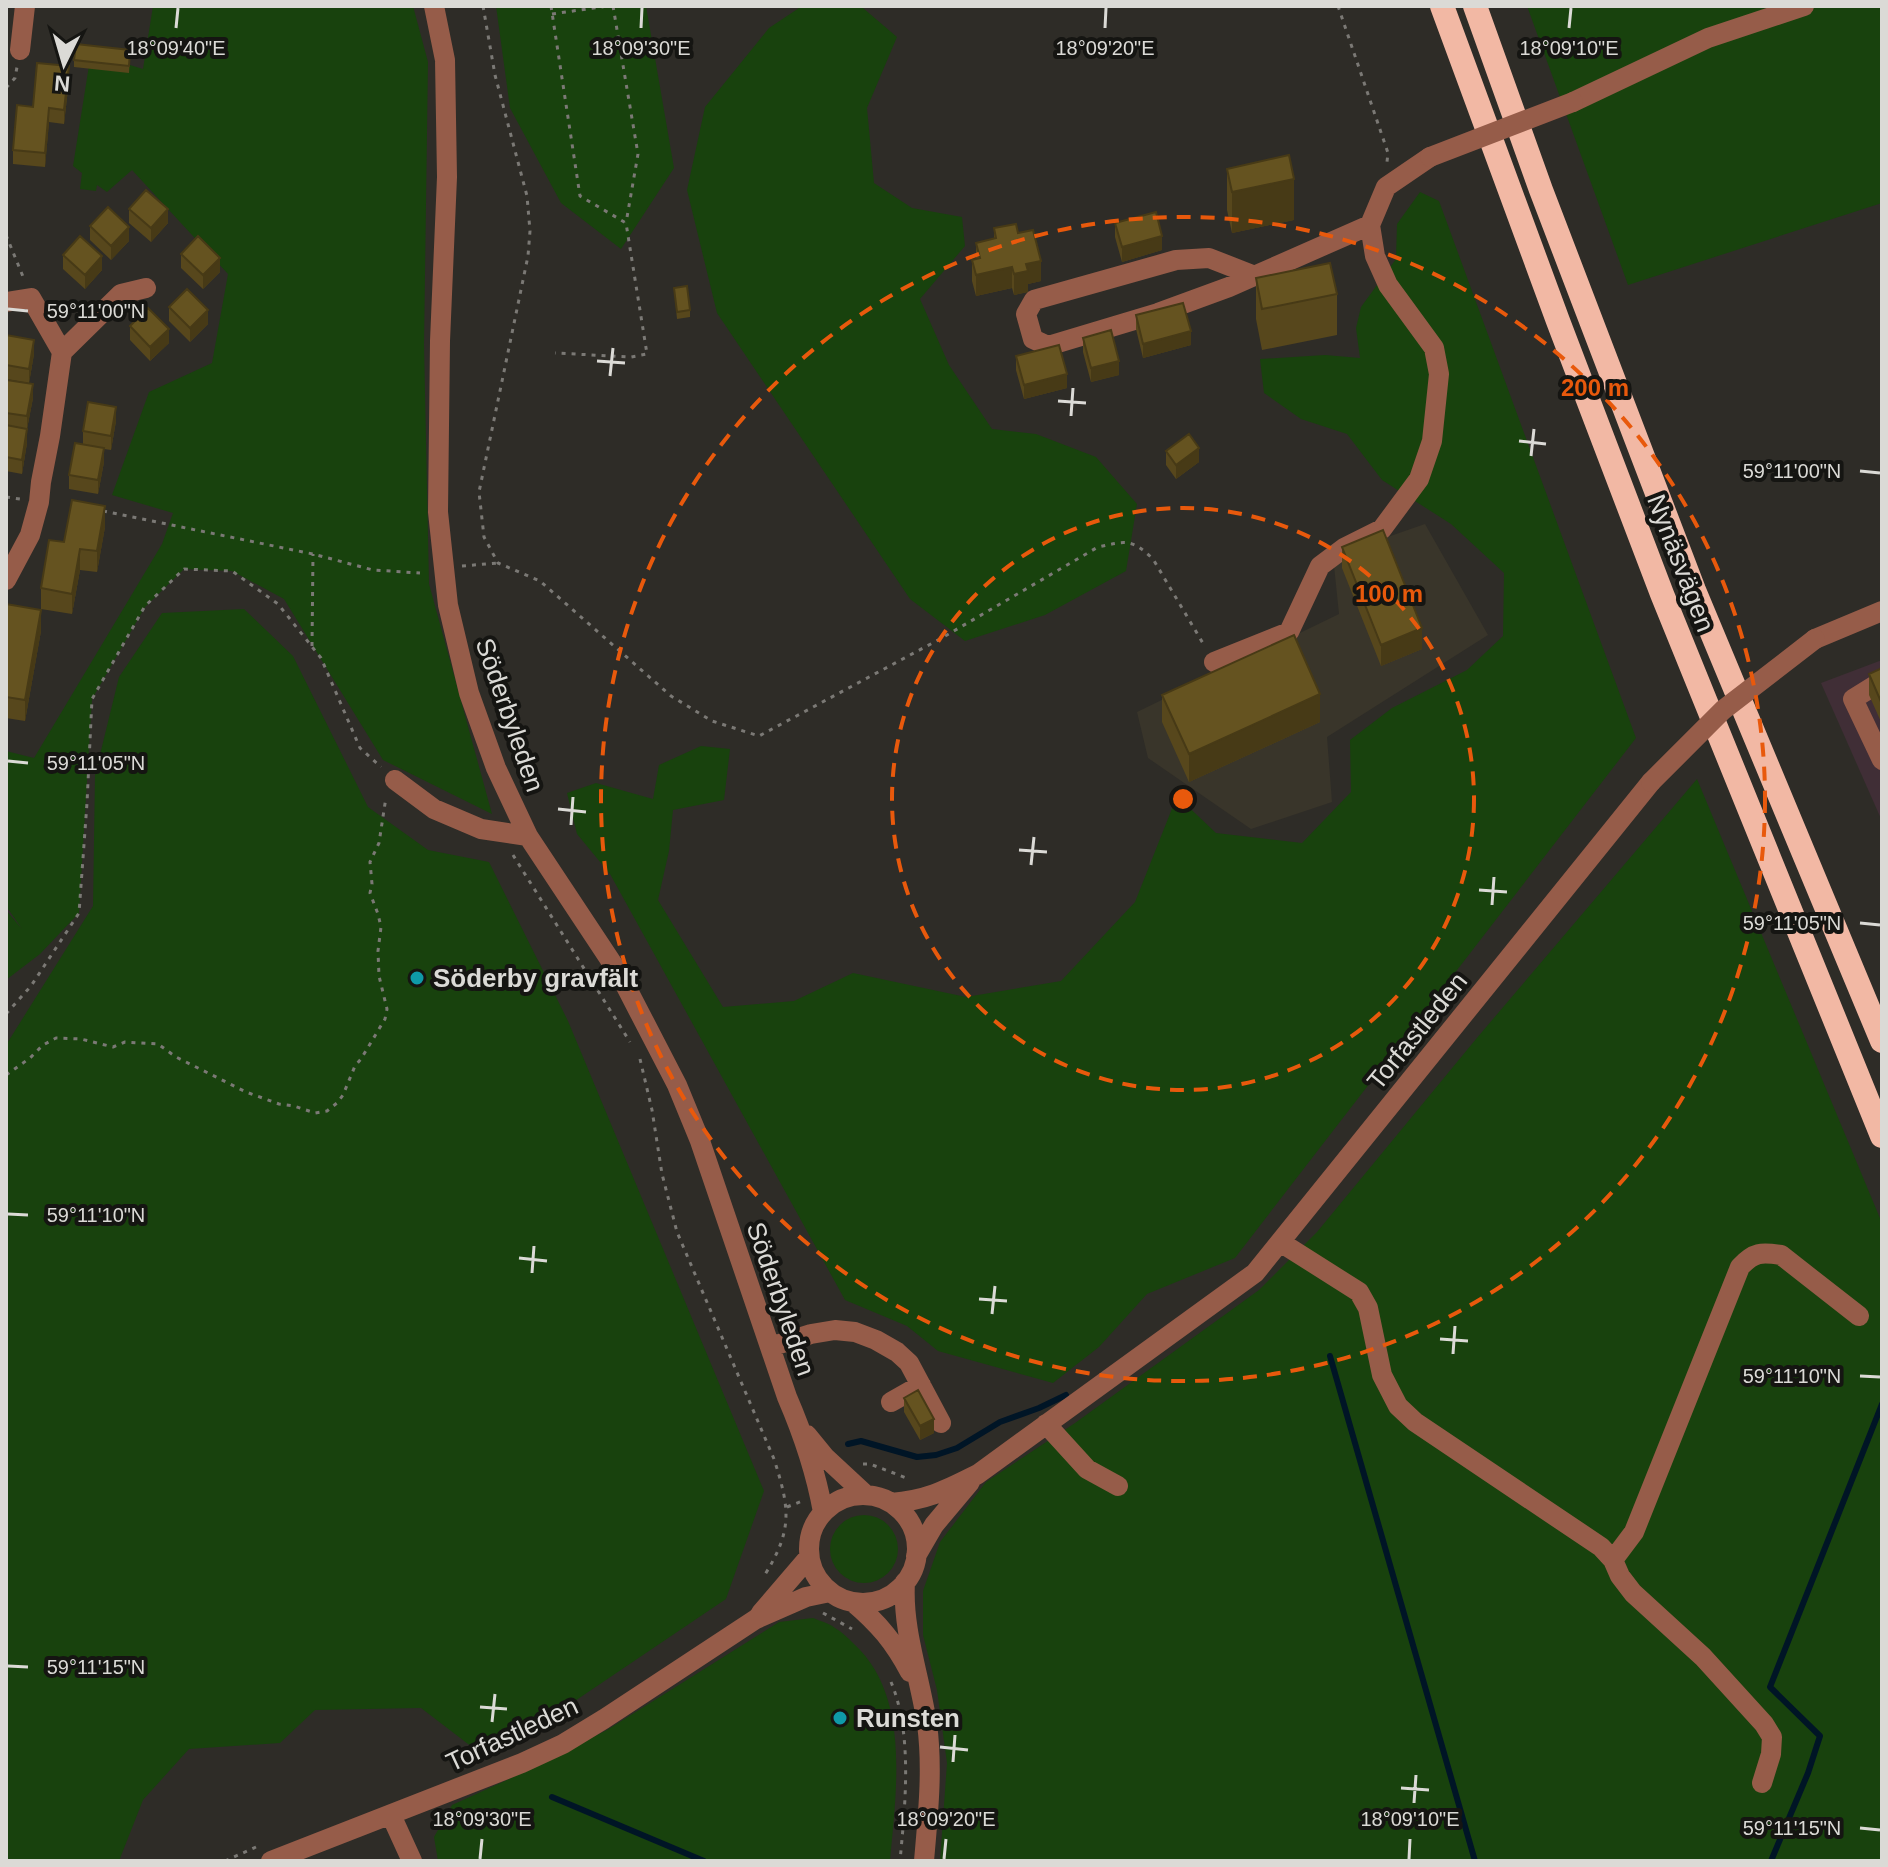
<svg xmlns="http://www.w3.org/2000/svg" width="1888" height="1867" font-family="Helvetica,sans-serif">
  <style>
    .commercial { fill: #402e36 }
    .built { fill: #39352a }
    .green { fill: #18420d }
    .lines { fill: none; stroke-linecap: round; stroke-linejoin: round }
    .stream { stroke: #001526; stroke-width: 6 }
    .path { stroke: #7b7975; stroke-width: 3; stroke-dasharray: 4 6; stroke-linecap: butt }
    .minor { stroke: #965c49; stroke-width: 20 }
    .highway { stroke: #f2b8a4; stroke-width: 24 }
    .minor-bridge { stroke: #965c49; stroke-width: 20 }
    .wall { fill: #57471c }
    .shaded-wall { fill: #473a16 }
    .building { fill: #655320; stroke: #473a16; stroke-width: 2 }
    .ticks { fill: none; stroke: #dbdad6; stroke-width: 3 }
    .ring { fill: none; stroke: #e8590c; stroke-width: 4; stroke-dasharray: 14 10 }
    .culture-dot { fill: #0f9aa8; stroke: #151512; stroke-width: 3 }
    .labels { text-anchor: middle; dominant-baseline: central; stroke-width: 8; stroke-linejoin: round; paint-order: stroke }
    .street-label { font-size: 26px; fill: #dbdad6; stroke: #151512 }
    .poi-label { font-size: 26px; font-weight: bold; fill: #dbdad6; stroke: #151512; text-anchor: start }
    .ticks-label { font-size: 20px; text-anchor: middle; fill: #dbdad6; stroke: #151512; stroke-width: 8; stroke-linejoin: round; paint-order: stroke }
    .centre { fill: #e8590c; stroke: #151512; stroke-width: 4 }
    .ring-label { font-size: 24px; text-anchor: middle; font-weight: bold; fill: #e8590c; stroke: #151512; stroke-width: 8; stroke-linejoin: round; paint-order: stroke }
  </style>
  <rect width="100%" height="100%" fill="#2e2c27"/>
  <path class="commercial" d="M1882,660V821L1821,683Z"/>
  <path class="built" d="M1425,524L1488,635L1327,737L1332,802L1251,829L1148,758L1137,712L1339,614L1333,556Z"/>
  <path class="green" d="M153,6H413L428,62L424,345L429,584L492,814L383,760L284,599L232,571L184,569L145,607L92,699L79,913L40,954L6,980V910L22,929L6,906V751L34,758L162,544L173,513L112,495L149,392L212,363L228,274L132,170L107,192L97,185L96,191L80,189L82,173L73,166L91,53L143,69Z
    M496,6H646L674,168L621,249L561,203L510,108Z
    M802,6H856L863,8L897,37L867,108L874,183L912,208L962,217L965,246L920,299L949,365L992,429L1036,434L1096,457L1137,504L1126,571L1045,615L965,641L910,599L717,313L687,190L705,107L769,28Z
    M1527,6H1882V203L1628,285Z
    M1420,192L1439,201L1636,738L1235,1258L1147,1294L1099,1347L1053,1383L938,1351L907,1326L845,1300L610,874L577,834L567,793L596,783L653,799L659,765L701,746L730,749L724,800L673,810L669,851L658,900L723,1007L794,1001L853,973L966,997L1061,981L1135,902L1177,796L1216,833L1302,843L1351,792L1350,740L1392,708L1467,670L1503,636L1504,573L1451,524L1382,480L1347,434L1301,419L1264,393L1260,359L1325,355L1360,358L1356,328L1361,307L1396,259L1397,224Z
    M244,609L293,656L368,807L428,850L489,862L568,1021L764,1491L726,1599L566,1707L472,1747L421,1708L315,1710L280,1743L189,1749L143,1800L119,1861H6V1045L93,906L95,775L119,677L162,613Z
    M1697,779L1882,1223V1861H940L947,1763L937,1690L923,1635V1591L940,1542L986,1482L1075,1423L1259,1290L1317,1232L1476,1039Z
    M830 1549a34 34 0 1 1 68 0a34 34 0 1 1-68 0Z
    M813,1618C820,1621 829,1623 835,1628C842,1632 848,1638 854,1644C911,1696 896,1791 890,1861H438L434,1837L452,1805L507,1780L607,1730L779,1622Z"/>
  <g class="lines">
    <path class="stream" d="M1330,1356L1475,1861
      M848,1444L861,1441L917,1457L936,1455L957,1448L1000,1422L1039,1408L1066,1395
      M552,1797L704,1861
      M1771,1861L1808,1773L1820,1736L1770,1687L1882,1404"/>
    <path class="path" d="M483,6L495,75L527,196L530,231L528,256L479,492L484,537L498,563L540,581L671,696L712,721L759,736L940,639L1098,547C1126,541 1131,538 1153,559L1204,645
      M551,6L580,196L626,223L647,354L631,357L555,353
      M613,6L638,154L626,223
      M1338,6L1388,153L1387,162
      M552,14L608,6
      M6,88L15,78L17,67
      M6,235L24,279
      M6,497L20,499
      M103,511L313,554L373,570L420,573
      M462,566L498,563
      M312,646L313,554
      M513,855L630,1042
      M6,1014L31,986L79,913L87,803L92,699L145,606L184,569L232,571L278,604L321,658L360,748L381,767
      M640,1059L652,1110L662,1174L677,1232L774,1459C790,1509 793,1530 764,1576
      M6,1075L30,1058L43,1045L56,1038L81,1039L113,1047L125,1042L158,1044L176,1057L246,1092L279,1104L294,1106L315,1113L327,1111L337,1103L343,1095L355,1066L361,1059L385,1019L387,1009L379,976L378,951L381,927L378,914L370,893L372,884L370,862L379,843L386,797
      M863,1464H870L909,1479
      M787,1507L802,1501
      M823,1613L852,1629
      M891,1682C913,1734 905,1806 900,1861
      M225,1861L256,1847"/>
    <path class="minor" d="M434,6L445,60L447,177L440,341L438,512L448,605L469,693L496,768L528,836L620,975L677,1085L700,1141L787,1397C803,1434 816,1473 823,1512
      M20,50L25,6
      M1573,102L1708,38L1804,6
      M1255,276L1209,258L1176,260L1034,300L1026,314L1033,339L1048,346L1158,313L1229,287L1370,225
      M6,302L31,298L62,352L50,436L41,482L39,502L30,535L6,580
      M62,352L121,294L146,288
      M1815,639L1882,611
      M1214,662L1289,632L1320,566L1344,548L1382,529L1419,479L1432,441L1439,374L1434,348L1388,285L1375,256L1370,225L1386,187L1430,157
      M1882,681L1853,699L1882,760
      M395,780L434,809L481,829L528,836
      M1280,1242L1359,1292L1368,1308L1382,1375L1398,1406L1415,1422L1601,1547L1613,1560L1620,1576L1633,1593L1703,1657L1764,1724L1772,1737L1771,1754L1762,1783
      M770,1347L811,1334L835,1330L855,1332L876,1340L897,1352L909,1363L941,1423
      M891,1402L921,1385
      M1046,1424L1087,1469L1118,1486
      M807,1435L825,1457L866,1495
      M809 1549a54 54 0 1 1 108 0a54 54 0 1 1-108 0Z
      M891,1503C928,1500 946,1490 978,1474L1255,1273L1651,782
      M916,1556L934,1525L970,1482
      M1613,1560L1634,1532L1740,1267C1754,1252 1761,1252 1781,1255L1859,1316
      M905,1582C902,1630 920,1677 927,1724C933,1769 928,1815 924,1861
      M853,1602C879,1624 894,1642 910,1672
      M761,1613L809,1557
      M391,1815L412,1861
      M271,1861L522,1763L563,1744L604,1719L756,1619L806,1597L830,1592"/>
    <path class="highway" d="M1442,6L1558,321L1662,594L1882,1136
      M1475,6L1541,190L1694,590L1882,1041"/>
    <path class="minor-bridge" d="M1430,157L1573,102
      M1651,782L1723,710L1815,639"/>
  </g>
  <path class="wall" d="M130,57L129,73L74,67V60Z
    M69,80L64,124L49,122L45,167L13,164V150L33,107Z
    M1227,169L1294,220L1232,233L1227,210Z
    M129,209L168,223L151,242L129,223Z
    M1115,223L1162,250L1122,262L1115,237Z
    M90,226L129,241L111,260L90,240Z
    M994,228L1018,233L1041,281L1028,284V292L1014,295L1012,288L976,296L972,281V260L976,259V243L994,239Z
    M181,254L220,272L203,289L181,268Z
    M63,255L102,270L85,289L63,269Z
    M1256,278L1337,294V335L1262,350L1256,319Z
    M674,288L690,310V317L677,319Z
    M169,307L208,324L190,342L169,321Z
    M1136,315L1191,345L1143,358L1136,329Z
    M130,326L169,343L150,361L130,340Z
    M6,335L34,354L29,383L6,379Z
    M1083,338L1119,375L1091,382L1083,352Z
    M1016,356L1067,388L1024,399L1016,370Z
    M6,385L33,398L27,429V443L22,474L6,471Z
    M116,421L111,450L104,449V462L98,494L69,489V475L83,444V431Z
    M1166,451L1199,462L1176,479L1166,465Z
    M105,527L97,572L80,570L72,614L41,609V588L64,542Z
    M1342,547L1422,649L1381,666L1342,568Z
    M6,604L41,631L25,721L6,718Z
    M1882,668V724L1869,695V674Z
    M1162,695L1320,722L1189,782L1162,722Z
    M904,1398L934,1433L920,1440L904,1412Z"/>
  <path class="shaded-wall" d="M69,66V80L64,124V110Z
    M49,108V122L45,167V153Z
    M1294,179V220L1232,233V192Z
    M168,209V223L151,242V228Z
    M129,227V241L111,260V246Z
    M1162,236V250L1122,262V247Z
    M102,256V270L85,289V275Z
    M220,258V272L203,289V275Z
    M1041,261V281L1028,284V292L1014,295V274L1026,264Z
    M1012,267V288L976,296V275Z
    M208,310V324L190,342V328Z
    M169,329V343L150,361V347Z
    M1191,331V345L1143,358V344Z
    M34,340V354L29,383V369Z
    M1119,361V375L1091,382V368Z
    M1067,374V388L1024,399V385Z
    M33,384V398L27,429V443L22,474V460L27,430V416Z
    M116,407V421L111,450V436Z
    M104,448V462L98,494V480Z
    M1199,448V462L1176,479V465Z
    M105,506V527L97,572V551Z
    M80,549V570L72,614V594Z
    M41,610V631L25,721V700Z
    M1422,628V649L1381,666V645Z
    M1320,694V722L1189,782V754Z
    M934,1419V1433L920,1440V1426Z"/>
  <path class="building" d="M76,44L130,50L129,66L74,60Z
    M37,63L69,66L64,110L49,108L45,153L13,150L17,105L33,107Z
    M1289,155L1294,179L1232,192L1227,169Z
    M146,190L168,209L151,228L129,209Z
    M108,207L129,227L111,246L90,226Z
    M1156,212L1162,236L1122,247L1115,223Z
    M1016,224L1018,233L1033,230L1041,261L1026,264L1028,271L1014,274L1012,267L976,275L972,260L980,258L976,243L996,238L994,228Z
    M80,236L102,256L85,275L63,255Z
    M198,236L220,258L203,275L181,254Z
    M1330,263L1337,294L1262,309L1256,278Z
    M687,286L690,310L677,312L674,288Z
    M187,289L208,310L190,328L169,307Z
    M1183,303L1191,331L1143,344L1136,315Z
    M148,308L169,329L150,347L130,326Z
    M1111,330L1119,361L1091,368L1083,338Z
    M6,335L34,340L29,369L6,365Z
    M1059,345L1067,374L1024,385L1016,356Z
    M7,380L33,384L27,416L6,413Z
    M88,402L116,407L111,436L83,431Z
    M6,425L27,429L22,460L6,457Z
    M1189,434L1199,448L1176,465L1166,451Z
    M75,443L104,448L98,480L69,475Z
    M72,500L105,506L97,551L80,549L72,594L41,588L49,540L64,542Z
    M1383,530L1422,628L1381,645L1342,547Z
    M6,604L41,610L25,700L6,697Z
    M1294,635L1320,694L1189,754L1162,695Z
    M1882,668V704L1869,674Z
    M918,1390L934,1419L920,1426L904,1398Z"/>
  <path class="ticks" d="M176,28L178,8M641,28L642,8M1105,28L1106,8M1569,28L1571,8M8,309L28,311M597,361L625,363M610,376L613,348M1058,401L1086,403M1071,416L1073,388M1519,441L1546,444M1531,456L1534,429M1860,471L1880,473M8,761L28,763M558,809L586,812M571,825L573,797M1019,850L1047,852M1031,865L1034,837M1479,890L1507,892M1492,905L1494,877M1860,923L1880,925M8,1214L28,1215M519,1258L547,1261M532,1273L534,1246M979,1299L1007,1301M992,1314L995,1286M1440,1339L1468,1341M1453,1354L1455,1326M1860,1376L1880,1377M8,1666L28,1667M480,1707L507,1709M492,1722L495,1694M940,1747L968,1750M953,1762L955,1735M1401,1788L1429,1790M1414,1803L1416,1775M1860,1828L1880,1830M480,1859L482,1839M944,1859L946,1839M1409,1859L1410,1839"/>
  <g class="ring">
    <circle cx="1183" cy="799" r="291"/>
    <circle cx="1183" cy="799" r="582"/>
  </g>
  <g class="culture-dot">
    <circle cx="417" cy="978" r="8"/>
    <circle cx="840" cy="1718" r="8"/>
  </g>
  <g class="labels">
    <g class="street-label">
      <text transform="translate(1681 563) rotate(69)">Nynäsvägen</text>
      <text transform="translate(510 715) rotate(71)">Söderbyleden</text>
      <text transform="translate(1417 1031) rotate(-51)">Torfastleden</text>
      <text transform="translate(781 1299) rotate(71)">Söderbyleden</text>
      <text transform="translate(512 1734) rotate(-25)">Torfastleden</text>
    </g>
    <g class="poi-label">
      <text x="433" y="978">Söderby gravfält</text>
      <text x="856" y="1718">Runsten</text>
    </g>
  </g>
  <g class="ticks-label">
    <text x="176" y="55">18°09'40"E</text>
    <text x="641" y="55">18°09'30"E</text>
    <text x="1105" y="55">18°09'20"E</text>
    <text x="1569" y="55">18°09'10"E</text>
    <text x="96" y="318">59°11'00"N</text>
    <text x="1792" y="478">59°11'00"N</text>
    <text x="96" y="770">59°11'05"N</text>
    <text x="1792" y="930">59°11'05"N</text>
    <text x="96" y="1222">59°11'10"N</text>
    <text x="1792" y="1383">59°11'10"N</text>
    <text x="96" y="1674">59°11'15"N</text>
    <text x="482" y="1826">18°09'30"E</text>
    <text x="946" y="1826">18°09'20"E</text>
    <text x="1410" y="1826">18°09'10"E</text>
    <text x="1792" y="1835">59°11'15"N</text>
  </g>
  <circle cx="1183" cy="799" r="12" class="centre"/>
  <g class="ring-label">
    <text x="1595" y="396">200 m</text>
    <text x="1389" y="602">100 m</text>
  </g>
  <rect width="1888" height="1867" fill="none" stroke="#dbdad6" stroke-width="16"/>
  <g transform="translate(64 64) rotate(185)" stroke="#151512" stroke-width="6" paint-order="stroke">
  <path d="M0-6L14 30L0 20L-14 30Z" fill="#dbdad6"/>
  <text y="-12" font-size="22" font-weight="bold" text-anchor="middle" fill="#dbdad6">N</text>
  </g>
</svg>
